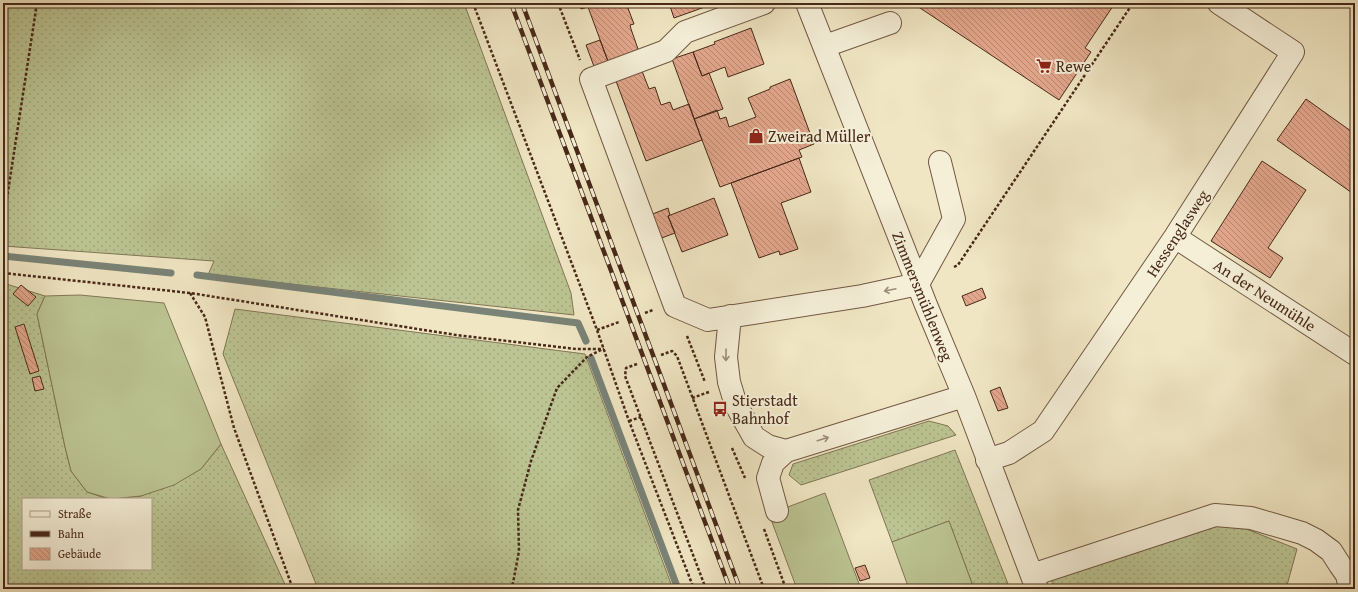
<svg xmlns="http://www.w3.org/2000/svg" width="1358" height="592" font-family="'Gentium Book Plus',serif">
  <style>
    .grass { fill: url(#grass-dots); stroke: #827655 }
    .pitch { fill: #bbc492; stroke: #827655 }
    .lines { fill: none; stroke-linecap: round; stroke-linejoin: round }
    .stream { stroke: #798377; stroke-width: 7 }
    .building { fill: url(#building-back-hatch); stroke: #482918 }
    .minor-casing { stroke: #725843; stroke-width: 24 }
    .path { stroke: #482918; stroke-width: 2.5; stroke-dasharray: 3 2; stroke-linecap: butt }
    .minor { stroke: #f5efd8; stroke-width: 22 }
    .rail-casing { stroke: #482918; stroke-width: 4.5 }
    .rail { stroke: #f5efd8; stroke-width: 3; stroke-dasharray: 9; stroke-linecap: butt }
    .oneway { stroke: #9e8c78 }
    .labels { text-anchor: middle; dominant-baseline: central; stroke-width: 4; stroke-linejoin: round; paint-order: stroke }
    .poi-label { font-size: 16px; fill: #482918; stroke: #f5efd8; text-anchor: start }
    .street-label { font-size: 16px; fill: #482918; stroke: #f5efd8 }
  </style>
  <defs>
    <pattern id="grass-dots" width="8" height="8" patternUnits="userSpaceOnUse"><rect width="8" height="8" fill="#bbc492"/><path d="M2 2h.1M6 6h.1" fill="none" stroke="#a2a87d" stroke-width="1.8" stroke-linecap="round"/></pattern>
    <pattern id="building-back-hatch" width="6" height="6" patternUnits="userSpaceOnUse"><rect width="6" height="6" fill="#e3a78d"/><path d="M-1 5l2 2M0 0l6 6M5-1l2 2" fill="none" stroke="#ba8872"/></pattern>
  </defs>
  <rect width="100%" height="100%" fill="#f0e6c3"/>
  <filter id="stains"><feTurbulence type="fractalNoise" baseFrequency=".005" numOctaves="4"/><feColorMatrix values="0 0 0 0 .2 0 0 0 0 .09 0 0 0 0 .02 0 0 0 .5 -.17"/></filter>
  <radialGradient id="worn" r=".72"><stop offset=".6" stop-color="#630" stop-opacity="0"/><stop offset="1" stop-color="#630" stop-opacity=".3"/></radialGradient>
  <path class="grass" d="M3,3H464L571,293L574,315L208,275L214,261L3,246Z
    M3,283L45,296L37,314L65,447L71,471L87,492L108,499H23V569H151V499H111L141,496L201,469L221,444L287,589H3Z
    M235,309L585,354L673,589H318L223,354Z
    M929,421L948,426L956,435L801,485L789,475L793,464Z
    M955,450L1010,589H974L949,521L892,542L869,480Z
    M1226,521L1297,549L1286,589H1055L1049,575Z"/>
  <path class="pitch" d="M80,295L164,303L221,444L201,469L174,485L141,496L111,499L87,492L71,471L65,447L37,314L45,296Z
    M825,493L861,589H797L769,514Z
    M949,521L974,589H909L892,542Z"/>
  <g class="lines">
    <path class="stream" d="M3,256L171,273
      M197,275L578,323L586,341
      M591,358L678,589"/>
  </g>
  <path class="building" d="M579,3H626L634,24L630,25L631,29L639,52L609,64L588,7L581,9Z
    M669,3H716L674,18Z
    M919,3H1115L1085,48L1091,52L1059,100L917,6Z
    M751,28L764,64L728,77L725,67L702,76L693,52L715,44L714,42Z
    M600,40L609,64L595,69L586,45Z
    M693,52L702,76L709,73L723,109L694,119L672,59Z
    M642,71L649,89L655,87L661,105L670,102L673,110L689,104L702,140L646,161L616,81Z
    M790,79L814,144L799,150L802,157L720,187L694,119L717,110L720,119L726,117L729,127L756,117L748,98L770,89V87Z
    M1306,99L1355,134V195L1277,140Z
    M799,158L811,192L781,203L798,249L780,255L779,251L759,258L731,183Z
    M1262,161L1306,190L1268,248L1283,258L1270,278L1211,241Z
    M714,198L728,235L682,252L668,216Z
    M668,208L670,215L668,216L675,233L659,239L650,215Z
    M21,285L36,297L28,306L13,294Z
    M982,288L986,298L966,306L962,296Z
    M24,324L39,371L30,374L15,327Z
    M40,376L44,389L35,391L32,378Z
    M1000,387L1008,408L998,411L990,391Z
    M865,565L870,578L860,581L855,568Z"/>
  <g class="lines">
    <defs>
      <path id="minor" d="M764,3L685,32L666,51L591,79L675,306L708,320L862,296L918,284L954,219L940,162
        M807,3L926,305L964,396L1037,589
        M825,46L890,23
        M1175,237L1355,354
        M730,316L726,357L729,382L736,405L754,437L768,446L786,451
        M987,460L1009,453L1043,431L1175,237L1293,52L1219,3
        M777,511L768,478L773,463L786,451L964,396
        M1032,575L1215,515L1251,518L1302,533L1316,540L1331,551L1340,565L1347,575L1350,589"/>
    </defs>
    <use href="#minor" class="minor-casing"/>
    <path class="path" d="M473,3L597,330L629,421L694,589
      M558,3L580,60
      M1317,3L1323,7
      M3,224L37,3
      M954,267L958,265L1133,3
      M3,273L190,293L456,335L576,349H604
      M190,293L205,317L234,428L293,589
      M645,313L653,310
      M597,330L619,322
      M687,336L705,382
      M661,355L672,351L677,356L764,589
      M637,364L626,368L625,376L706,589
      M692,398L709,392
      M629,421L641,417
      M732,448L745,478
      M764,529L786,589
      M509,589L513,583L519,551L518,510L531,461L557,388L587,357L603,349"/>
    <use href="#minor" class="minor"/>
    <defs>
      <path id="rail" d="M511,3L730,589
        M522,3L740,589"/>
    </defs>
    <use href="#rail" class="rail-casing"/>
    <use href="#rail" class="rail"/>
  </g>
  <defs><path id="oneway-shaft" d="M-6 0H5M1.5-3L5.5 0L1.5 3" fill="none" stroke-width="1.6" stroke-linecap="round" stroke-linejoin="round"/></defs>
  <g class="oneway">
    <use href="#oneway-shaft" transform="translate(890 290) rotate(168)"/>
    <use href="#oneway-shaft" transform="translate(726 355) rotate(91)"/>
    <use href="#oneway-shaft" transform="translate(823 439) rotate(-17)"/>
  </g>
  <defs>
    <symbol id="supermarket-bare" viewBox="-9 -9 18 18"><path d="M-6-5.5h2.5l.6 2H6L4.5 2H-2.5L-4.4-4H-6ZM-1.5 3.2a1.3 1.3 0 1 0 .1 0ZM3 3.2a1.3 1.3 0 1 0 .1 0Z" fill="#8f2418" stroke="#f5efd8" stroke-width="2.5" paint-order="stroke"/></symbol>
    <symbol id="shop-bare" viewBox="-9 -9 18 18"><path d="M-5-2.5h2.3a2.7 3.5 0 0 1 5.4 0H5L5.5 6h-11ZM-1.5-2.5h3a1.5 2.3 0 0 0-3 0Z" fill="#8f2418" stroke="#f5efd8" stroke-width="2.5" paint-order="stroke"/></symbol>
    <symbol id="bus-bare" viewBox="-9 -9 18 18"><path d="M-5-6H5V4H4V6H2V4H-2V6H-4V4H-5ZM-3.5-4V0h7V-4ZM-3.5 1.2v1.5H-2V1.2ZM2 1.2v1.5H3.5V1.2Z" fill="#8f2418" stroke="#f5efd8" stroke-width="2.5" paint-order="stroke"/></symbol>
  </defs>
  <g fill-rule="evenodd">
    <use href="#supermarket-bare" x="1033" y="55" width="22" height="22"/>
    <use href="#shop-bare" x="745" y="125" width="22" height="22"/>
    <use href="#bus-bare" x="709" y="398" width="22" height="22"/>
  </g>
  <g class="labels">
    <g class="poi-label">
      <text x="1056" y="66">Rewe</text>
      <text x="768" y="136">Zweirad Müller</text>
      <text x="732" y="400">Stierstadt<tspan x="732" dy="18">Bahnhof</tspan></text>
    </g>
    <g class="street-label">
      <text transform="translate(1177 233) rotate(-57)">Hessenglasweg</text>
      <text transform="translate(1265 295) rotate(33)">An der Neumühle</text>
      <text transform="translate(923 296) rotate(68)">Zimmersmühlenweg</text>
    </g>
  </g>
  <rect width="1358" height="592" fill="none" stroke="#f0e6c3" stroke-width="16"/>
  <rect x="4" y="4" width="1350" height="584" fill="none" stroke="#482918" stroke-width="2"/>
  <rect x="8" y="8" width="1342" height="576" fill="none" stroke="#482918"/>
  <rect x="22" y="498" width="130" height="72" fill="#f5efd8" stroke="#b0a08b"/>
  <rect x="30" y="511" width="20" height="6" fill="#f5efd8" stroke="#b0a08b"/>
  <text x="58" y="518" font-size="12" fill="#482918">Straße</text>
  <rect x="30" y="531" width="20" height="6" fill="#482918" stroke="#b0a08b"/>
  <text x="58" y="538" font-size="12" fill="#482918">Bahn</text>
  <rect x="30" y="548" width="20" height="12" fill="url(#building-back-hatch)" stroke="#b0a08b"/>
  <text x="58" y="558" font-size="12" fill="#482918">Gebäude</text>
  <rect width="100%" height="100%" filter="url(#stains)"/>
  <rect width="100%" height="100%" fill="url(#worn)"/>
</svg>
